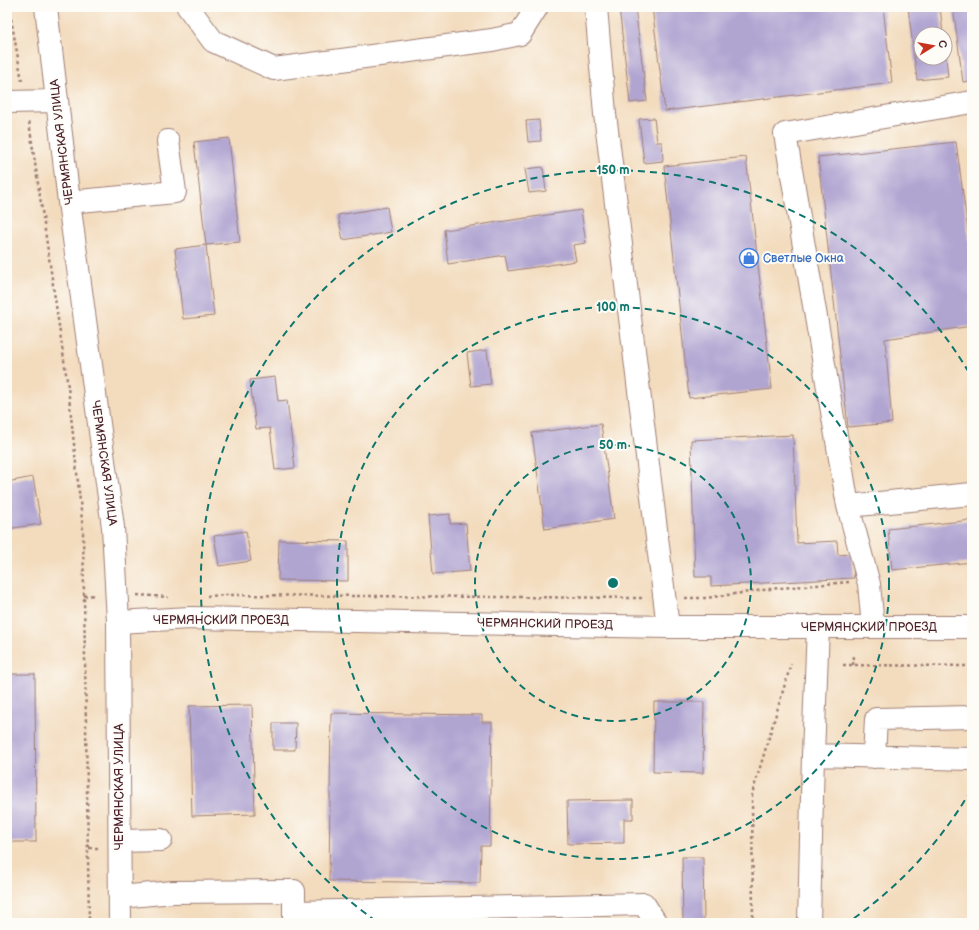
<svg xmlns="http://www.w3.org/2000/svg" width="979" height="930" font-family="'Balsamiq Sans',sans-serif">
  <style>
    .building { fill: #b0a4d1 }
    .lines { fill: none; stroke-linecap: round; stroke-linejoin: round }
    .minor-casing { stroke: #9e7e74; stroke-width: 24 }
    .path { stroke: #9e7e74; stroke-width: 2.5; stroke-dasharray: 3 3; stroke-linecap: butt }
    .minor { stroke: #fff; stroke-width: 22 }
    .ring { fill: none; stroke: #0f766e; stroke-width: 2; stroke-dasharray: 7 5 }
    .labels { text-anchor: middle; dominant-baseline: central; stroke-width: 4; stroke-linejoin: round; paint-order: stroke }
    .street-label { font-size: 12px; fill: #4a1f2b; stroke: #fdfcf7 }
    .shop-label { font-size: 12px; fill: #366cbe; stroke: #fdfcf7; text-anchor: start }
    .centre { fill: #0f766e; stroke: #fdfcf7; stroke-width: 2 }
    .ring-label { font-size: 12px; text-anchor: middle; font-weight: bold; fill: #0f766e; stroke: #fdfcf7; stroke-width: 4; stroke-linejoin: round; paint-order: stroke }
  </style>
  <rect width="100%" height="100%" fill="#fdfcf7"/>
  <filter id="ink" filterUnits="userSpaceOnUse"><feTurbulence type="fractalNoise" baseFrequency=".025" numOctaves="2"/><feDisplacementMap in="SourceGraphic" scale="8" xChannelSelector="R" yChannelSelector="G"/><feConvolveMatrix kernelMatrix="1 2 1 2 8 2 1 2 1" color-interpolation-filters="sRGB"/></filter>
  <filter id="wash" filterUnits="userSpaceOnUse"><feTurbulence type="fractalNoise" baseFrequency=".012" numOctaves="4" result="noise"/><feDisplacementMap in="SourceGraphic" scale="16" xChannelSelector="R" yChannelSelector="G"/><feGaussianBlur stdDeviation="0.9" result="paint"/><feColorMatrix in="noise" values="0 0 0 0 0 0 0 0 0 0 0 0 0 0 0 0 0 1.4 0 .05"/><feComposite in="paint" operator="in"/></filter>
  <g filter="url(#wash)">
    <rect width="100%" height="100%" fill="#f3dcbe"/>
    <g id="blocks">
      <path class="building" d="M619,7H635L647,101L630,103Z
        M652,7H883L892,83L665,111Z
        M908,7H940L943,34H921V58H946L948,77L917,80Z
        M953,7H972V81L963,82Z
        M654,118L657,142H662L663,161L644,163L639,119Z
        M539,120L541,141L528,142L526,121Z
        M229,138L240,242L206,245L194,142Z
        M956,142L972,260V326L885,339L892,423L848,427L818,157Z
        M746,157L772,389L689,398L664,166Z
        M543,167L546,191L529,193L525,169Z
        M387,207L391,232L343,240L338,215Z
        M581,210L586,243L573,245L576,261L508,271L505,255L448,264L444,230Z
        M206,245L214,316L183,319L175,249Z
        M487,350L491,384L471,386L467,353Z
        M7,351L10,367L7,368Z
        M275,377L278,401L287,400L295,468L275,470L270,428L256,429L250,380Z
        M601,424L614,519L545,529L532,433Z
        M793,435L797,543L837,541L838,555L852,554L854,578L711,586V577H695L691,440Z
        M33,477L41,524L7,529V482Z
        M450,514V524L466,523L470,571L433,574L428,516Z
        M972,520V562L892,570L888,529Z
        M246,531L251,561L219,566L214,536Z
        M279,540L348,541V581L278,580Z
        M7,674H35L36,842H7Z
        M654,702H704L703,773L653,772Z
        M252,705L255,814L192,816L189,706Z
        M331,713L482,715V722H492L490,846H481L480,883L329,881Z
        M273,723H296L295,750H273Z
        M633,800V819H624V843L568,844L567,801Z
        M682,857H703L704,923H683Z
        M515,921H582V923H515Z"/>
    </g>
  </g>
  <g filter="url(#ink)">
    <use href="#blocks" fill-opacity="0" stroke="#9e7e74" stroke-width="1"/>
    <g class="lines">
      <defs>
        <path id="minor" d="M46,7L69,202L113,527L118,622L120,923
          M188,7L213,41L274,69L492,40L520,34L537,7
          M596,7L605,114L668,627
          M7,102L57,101
          M69,202L175,192L168,141
          M848,506L972,494
          M118,622L190,618L668,627H972
          M873,627L869,584L848,506L785,134L972,102
          M813,755L972,759
          M874,757L876,719L972,717
          M120,841L161,840
          M120,897L173,892L294,891V923
          M294,912L644,904L656,923
          M809,923L813,755L818,626"/>
      </defs>
      <use href="#minor" class="minor-casing"/>
      <path class="path" d="M9,7L22,81
        M29,122L68,387L83,530L89,923
        M137,595L168,597
        M84,596L96,595
        M207,596L227,595L644,598
        M685,598H706L770,589L849,582
        M843,665L972,666
        M853,665L854,656
        M89,848H100
        M753,923L752,794L791,664"/>
      <use href="#minor" class="minor"/>
    </g>
  </g>
  <g class="ring">
    <circle cx="613" cy="583" r="138"/>
    <circle cx="613" cy="583" r="276"/>
    <path d="M971 790A413 413 0 0 1 850 921M376 921A413 413 0 1 1 971 376"/>
  </g>
  <defs>
    <symbol id="shop-ring" viewBox="-11 -11 22 22"><circle r="9.5" fill="#fdfcf7" stroke="#3f7fe0" stroke-width="1.5"/><path d="M-5-2.5h2.3a2.7 3.5 0 0 1 5.4 0H5L5.5 6h-11ZM-1.5-2.5h3a1.5 2.3 0 0 0-3 0Z" fill="#3f7fe0"/></symbol>
  </defs>
  <g fill-rule="evenodd">
    <use href="#shop-ring" x="738" y="247" width="22" height="22"/>
  </g>
  <g class="labels">
    <g class="street-label">
      <text transform="translate(62 142) rotate(-97)">ЧЕРМЯНСКАЯ УЛИЦА</text>
      <text transform="translate(104 463) rotate(82)">ЧЕРМЯНСКАЯ УЛИЦА</text>
      <text x="221" y="620">ЧЕРМЯНСКИЙ ПРОЕЗД</text>
      <text transform="translate(545 624) rotate(1)">ЧЕРМЯНСКИЙ ПРОЕЗД</text>
      <text x="869" y="627">ЧЕРМЯНСКИЙ ПРОЕЗД</text>
      <text transform="translate(119 787) rotate(-90)">ЧЕРМЯНСКАЯ УЛИЦА</text>
    </g>
    <g class="shop-label">
      <text x="763" y="258">Светлые Окна</text>
    </g>
  </g>
  <circle cx="613" cy="583" r="6" class="centre"/>
  <g class="ring-label">
    <text x="613" y="174">150 m</text>
    <text x="613" y="311">100 m</text>
    <text x="613" y="449">50 m</text>
  </g>
  <rect width="979" height="930" fill="none" stroke="#fdfcf7" stroke-width="24"/>
  <g transform="translate(933 46) rotate(79)"><circle r="19" fill="#fdfcf7" stroke="#b5a4a5"/>
  <path d="M0-3L7 15L0 10L-7 15Z" fill="#c8321e"/>
  <text y="-6" font-size="11" font-weight="bold" text-anchor="middle" fill="#4a1f2b">С</text>
  </g>
</svg>
